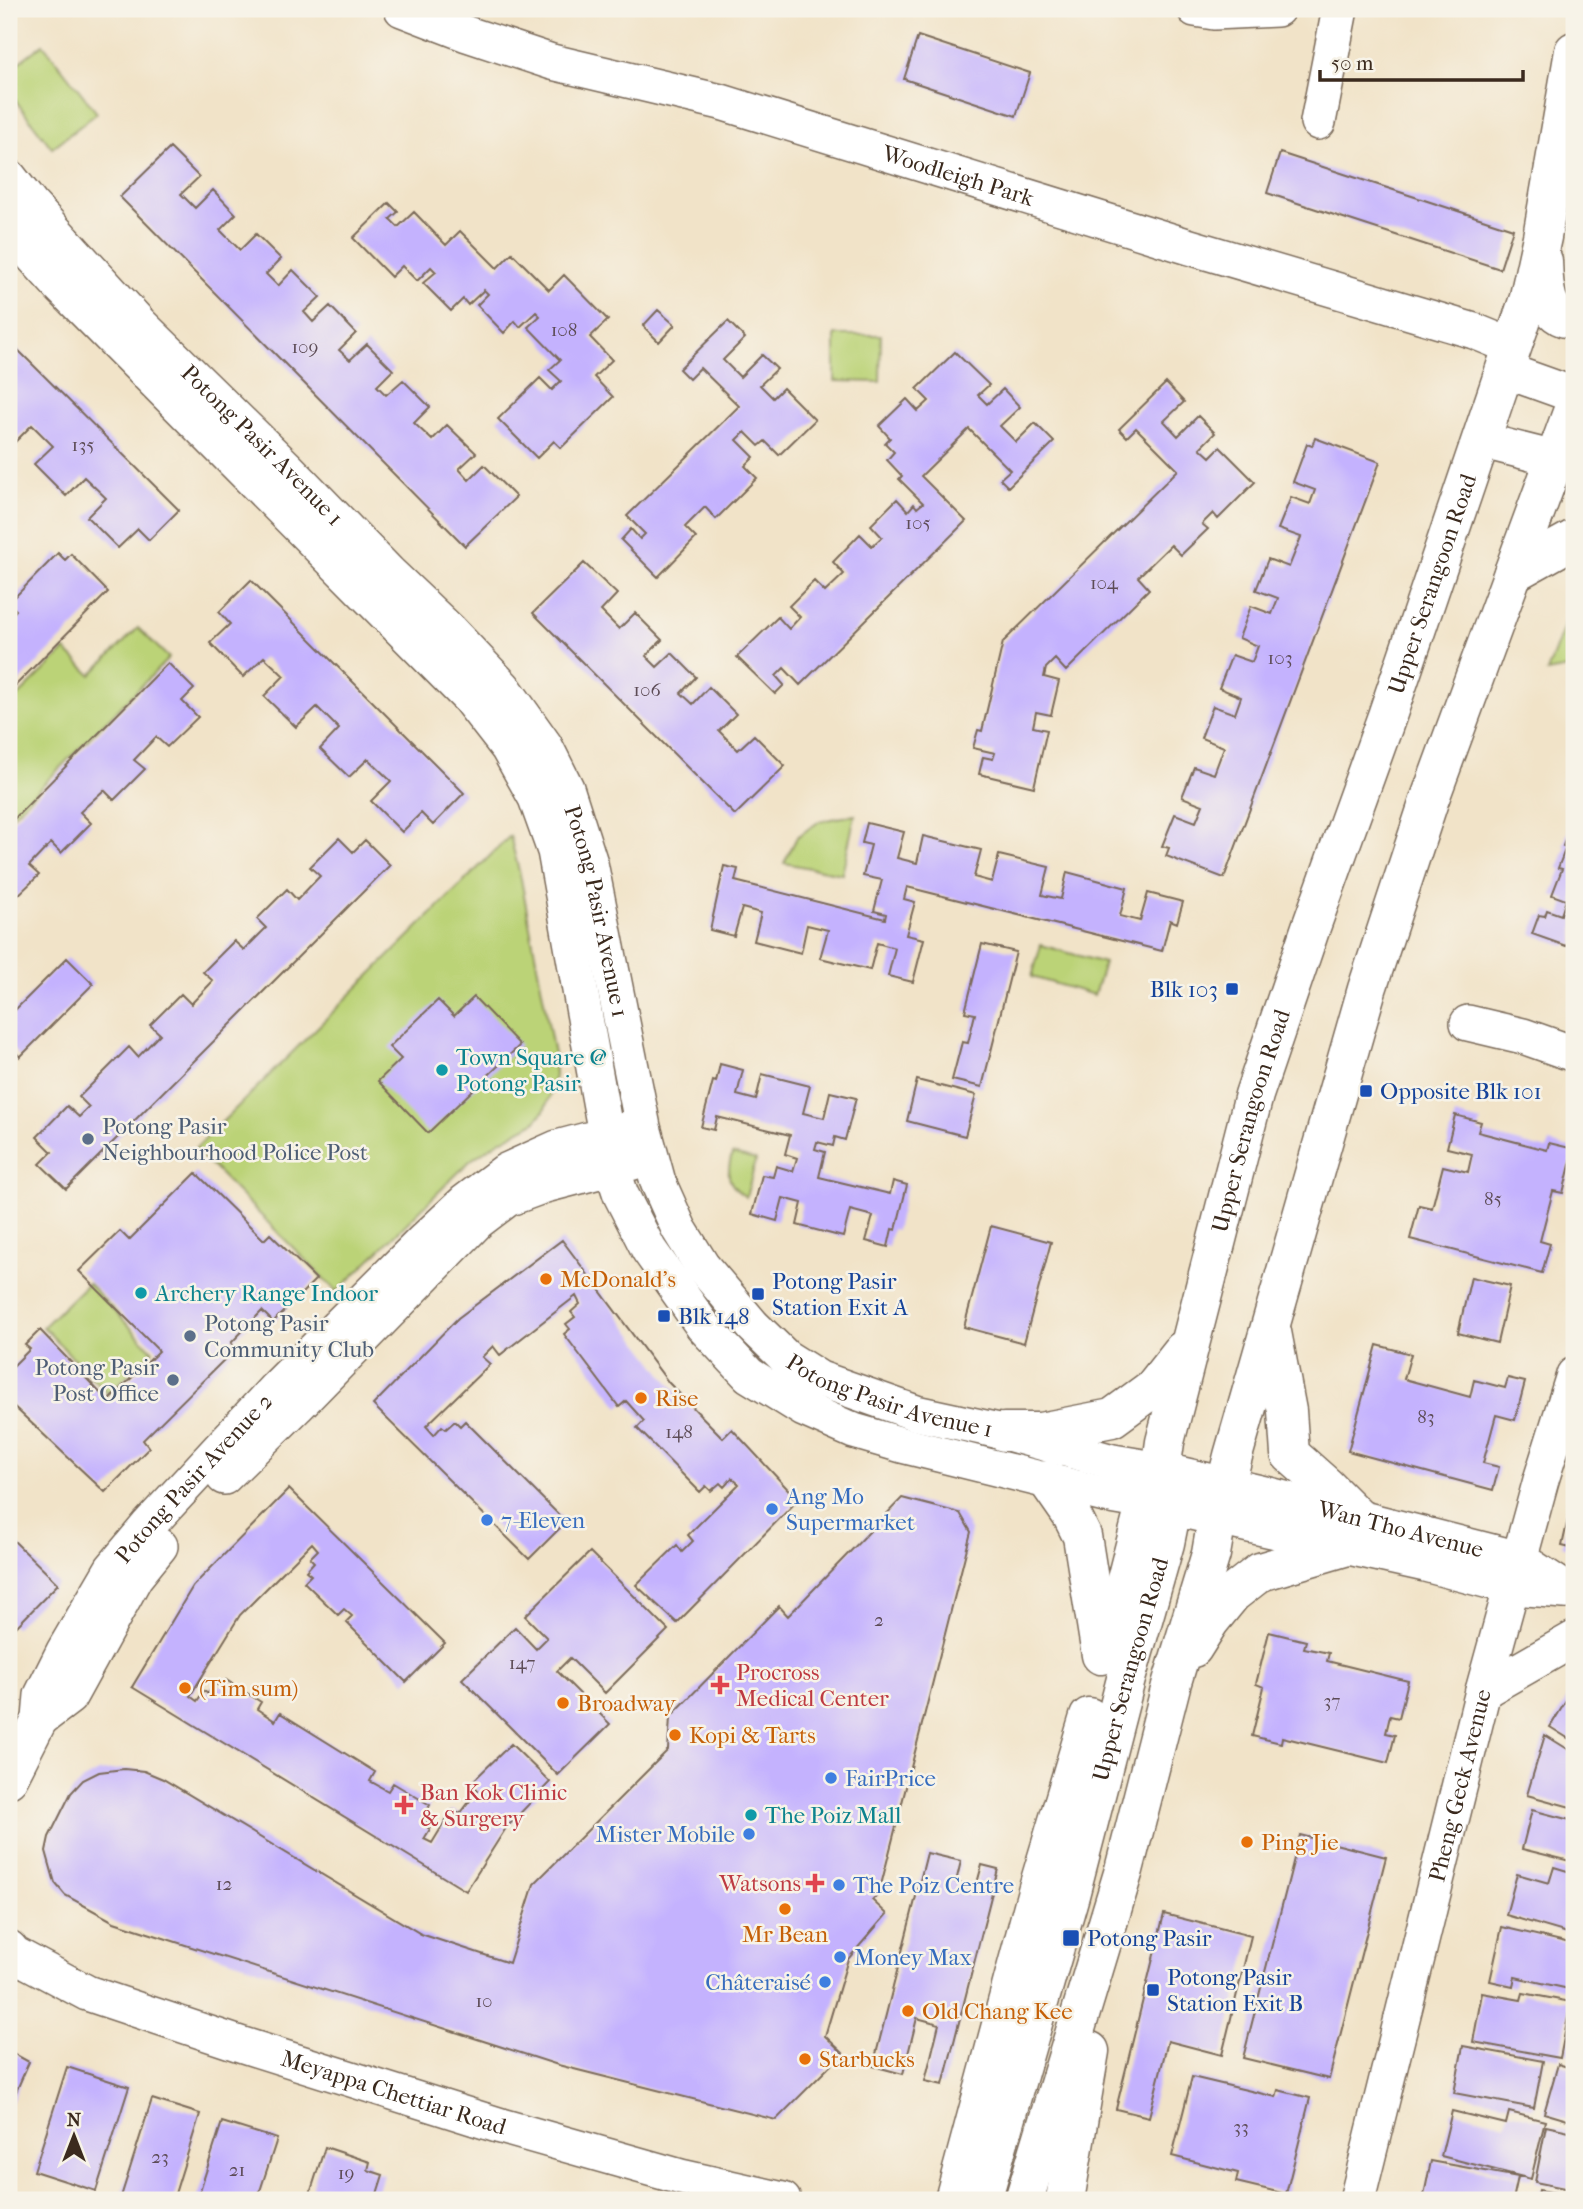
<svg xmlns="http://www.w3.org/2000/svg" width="1583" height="2209" font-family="'IM FELL French Canon',serif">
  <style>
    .green { fill: #bbd377; stroke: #7b7e4a; stroke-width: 2 }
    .building { fill: #c4b2fe }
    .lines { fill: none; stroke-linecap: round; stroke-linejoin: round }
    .minor-casing { stroke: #7b6b5a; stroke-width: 38 }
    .major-casing { stroke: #7b6b5a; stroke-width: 41 }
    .minor { stroke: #fff; stroke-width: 35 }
    .major { stroke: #fff; stroke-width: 38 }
    .transit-dot { fill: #1a4fb4; stroke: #f7f3e8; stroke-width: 2.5 }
    .culture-dot { fill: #0f9aa8; stroke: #f7f3e8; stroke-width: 2.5 }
    .service-dot { fill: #5c6f8a; stroke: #f7f3e8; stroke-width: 2.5 }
    .food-dot { fill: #e8710a; stroke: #f7f3e8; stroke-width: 2.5 }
    .shop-dot { fill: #3f7fe0; stroke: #f7f3e8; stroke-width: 2.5 }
    .health-dot { fill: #e0444e; stroke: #f7f3e8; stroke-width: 2.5 }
    .labels { text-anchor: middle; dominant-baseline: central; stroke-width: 5; stroke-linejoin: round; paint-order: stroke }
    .number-label { font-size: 19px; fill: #5d4c56 }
    .street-label { font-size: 23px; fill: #3b2a1e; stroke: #f7f3e8 }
    .transit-label { font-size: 23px; fill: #164399; stroke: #f7f3e8; text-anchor: start }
    .culture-label { font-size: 23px; fill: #0d838f; stroke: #f7f3e8; text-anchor: start }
    .service-label { font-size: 23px; fill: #4e5e75; stroke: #f7f3e8; text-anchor: start }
    .food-label { font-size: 23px; fill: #c56008; stroke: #f7f3e8; text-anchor: start }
    .shop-label { font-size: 23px; fill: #366cbe; stroke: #f7f3e8; text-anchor: start }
    .health-label { font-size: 23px; fill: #be3a42; stroke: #f7f3e8; text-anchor: start }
  </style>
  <rect width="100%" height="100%" fill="#f7f3e8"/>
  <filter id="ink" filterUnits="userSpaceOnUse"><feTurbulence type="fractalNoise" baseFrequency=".0143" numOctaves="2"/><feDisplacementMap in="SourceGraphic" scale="14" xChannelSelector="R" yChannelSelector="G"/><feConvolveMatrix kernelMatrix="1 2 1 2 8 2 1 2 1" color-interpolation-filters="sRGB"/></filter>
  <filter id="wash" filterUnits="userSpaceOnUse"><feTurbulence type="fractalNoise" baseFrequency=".00686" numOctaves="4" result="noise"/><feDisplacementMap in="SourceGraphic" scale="28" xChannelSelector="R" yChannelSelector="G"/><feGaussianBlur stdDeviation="1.57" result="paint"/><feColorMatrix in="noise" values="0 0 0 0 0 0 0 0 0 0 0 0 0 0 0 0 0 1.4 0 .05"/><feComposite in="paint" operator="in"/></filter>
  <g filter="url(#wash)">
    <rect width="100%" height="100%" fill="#f1e3c8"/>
    <path class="green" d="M43,44L97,113L52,148L9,92V70Z
      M835,335H881L880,382L835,381Z
      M1574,600V667L1547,672Z
      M138,628L169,658L9,819V705L65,650L91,675Z
      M855,815L842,874L784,863L797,837L820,821Z
      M510,836L521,879L554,1054L555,1076L549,1098L544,1111L535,1122L501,1140L471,1160L337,1292L195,1149Z
      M1041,945L1104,963L1094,995L1032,977Z
      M732,1154L756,1160L746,1197C727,1185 726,1175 732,1154Z
      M88,1283L153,1351L108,1394L43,1327Z"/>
    <g id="blocks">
      <path class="building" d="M918,36L1030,73L1016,116L904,79Z
        M170,148L199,177L181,194L195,208L213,190L236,214L220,230L240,250L256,234L281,259L266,274L278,286L293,270L320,297L304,312L313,322L330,306L356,333L339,350L350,360L367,344L393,370L377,386L386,395L403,380L430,407L414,423L432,440L447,425L476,453L459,469L469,480L484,465L516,497L465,546L120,197Z
        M1280,153L1513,229L1500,269L1267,193Z
        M389,203L398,212L390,219L398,227L414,212L446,245L460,231L497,268L512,253L549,290L564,275L608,320L590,337L612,360L594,377L613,397L561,448L554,441L537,458L498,419L540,378L552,390L561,381L549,370L560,360L528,327L540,316L536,312L520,327L515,321L504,333L477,305L488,294L484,290L468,305L463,299L451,311L423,283L436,272L431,267L417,281L402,266L391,277L353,238Z
        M658,310L675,325L659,342L643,326Z
        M728,321L745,338L723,360L740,377L762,355L777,369L760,385L773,398L783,388L815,420L779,455L765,441L759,446L745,432L737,440L754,457L745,466L757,478L716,519L705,507L685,527L696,538L658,577L621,540L631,529L640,539L645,534L627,516L739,406L700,368L689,379L679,369Z
        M9,341L179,510L149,540L138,529L118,548L87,517L106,498L84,477L66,496L34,464L53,446L32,425L13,444L9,440Z
        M955,352L989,385L978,395L987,404L1003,389L1020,407L1000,426L1016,442L1035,423L1054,442L1008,487L1000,479L1010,470L969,429L921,476L966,521L800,685L784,668L776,676L784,685L775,694L737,657L778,617L789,629L800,617L789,606L814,581L825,592L844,574L833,562L860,534L872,546L882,537L871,525L897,499L908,511L914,504L917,508L923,503L899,479L902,476L887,460L894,452L885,443L890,438L879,426L907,399L918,411L929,401L917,389Z
        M1166,383L1184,402L1164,421L1178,436L1198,416L1215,433L1200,448L1210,457L1220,447L1255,482L1218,519L1213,513L1202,524L1208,529L1181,555L1171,545L1138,577L1149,589L1066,671L1055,659L1046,668L1044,677L1059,681L1051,715L1036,712L1033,727L1047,730L1034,787L979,774L983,757L993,759L995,753L973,748L978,730L982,731L1003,642L1178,470L1136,428L1127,437L1119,429Z
        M1315,438L1380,462L1224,878L1166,856L1169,848L1162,846L1175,814L1196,822L1203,805L1182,797L1194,767L1214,774L1224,747L1201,738L1213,706L1235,714L1241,697L1219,688L1232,655L1252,662L1258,646L1239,638L1251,606L1272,614L1278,598L1256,590L1268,559L1289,567L1301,537L1278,529L1291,497L1310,504L1315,490L1293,482L1307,444L1312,446Z
        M58,553L65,560L71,554L108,592L9,692V618L16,610L9,603Z
        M584,563L617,594L601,611L619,629L635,613L662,640L646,656L657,667L672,653L696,677L681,693L693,704L709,687L736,714L719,731L738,750L754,735L785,766L735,815L533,613Z
        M251,580L464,793L433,825L421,813L402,832L371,801L391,781L368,759L349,777L320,749L339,729L317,707L296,727L264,696L284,676L264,657L243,677L210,643L230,624L219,612Z
        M168,663L194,689L182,701L198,717L167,747L156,737L134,760L145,769L114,800L104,790L80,812L91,823L61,853L51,843L29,866L39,875L9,904V824Z
        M1574,816V945L1568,943L1566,946L1532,934L1539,915L1545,916L1547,910L1561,915L1566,900L1552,895L1562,869L1558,868L1566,847L1563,846Z
        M867,823L904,832L897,858L917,863L923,836L981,850L974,877L992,882L999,855L1049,867L1042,895L1061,899L1067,872L1127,888L1120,916L1140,921L1148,893L1183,902L1177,923L1170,920L1162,951L907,887L904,899L915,902L906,935L924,939L913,982L888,976L895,948L877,943L870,970L820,958L828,930L807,925L801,953L754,941L761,913L742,908L734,936L710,930L724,866L738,869L735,881L885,919L886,914L874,911L882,880L863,876L871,845L862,843Z
        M339,838L353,852L365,840L390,865L66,1189L40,1164L52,1152L37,1137L67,1106L79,1117L89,1107L79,1097L129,1047L138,1057L160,1034L150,1025L181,994L191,1004L213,981L203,972L234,941L244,950L266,928L257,919L287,889L297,900L320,876L310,867Z
        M982,944L1016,952L982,1087L952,1080L962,1042L968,1043L975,1014L965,1012Z
        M67,958L93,984L20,1057L9,1045V1016Z
        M474,997L520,1045L428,1133L378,1081L401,1059L389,1047L438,1000L454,1016Z
        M720,1064L743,1070L737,1095L756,1100L762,1074L810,1086L803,1113L824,1118L830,1092L856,1098L845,1140L835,1137L833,1146L817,1142L815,1149L825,1152L819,1177L890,1194L893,1181L907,1185L896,1230L892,1229L888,1247L866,1241L873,1216L850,1210L843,1237L797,1225L802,1203L783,1198L777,1221L752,1214L762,1175L773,1177L776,1166L793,1171L797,1158L785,1154L790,1135L717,1117L714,1130L701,1127L713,1081L716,1082Z
        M917,1080L976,1095L965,1136L907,1121Z
        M1455,1115L1481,1122L1478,1132L1547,1150L1549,1143L1574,1149L1563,1193L1553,1191L1540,1241L1550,1244L1542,1273L1410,1239L1419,1205L1432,1208L1443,1166L1468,1172L1472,1154L1447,1148Z
        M196,1173L264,1240L270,1234L316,1279L273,1322L262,1311L231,1343L236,1348L143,1440L149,1448L105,1492L9,1402V1370L30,1349L25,1345L40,1330L108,1401L159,1351L79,1271L120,1231L129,1240Z
        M991,1226L1051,1242L1024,1343L964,1327Z
        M562,1240L669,1383L723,1438L732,1429L798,1500L677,1623L636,1585L677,1545L682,1552L693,1541L688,1535L739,1484L732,1478L724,1487L720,1483L711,1491L706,1486L700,1492L637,1428L644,1421L626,1401L619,1407L564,1334L570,1329L566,1324L575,1317L571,1312L580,1304L576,1296L500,1355L493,1346L482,1357L490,1364L426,1426L434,1435L442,1426L446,1429L455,1421L460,1426L465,1421L566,1522L529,1559L373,1405L458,1318Z
        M1471,1277L1510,1286L1497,1343L1458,1333Z
        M1377,1345L1411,1354L1404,1379L1470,1397L1474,1380L1505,1388L1508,1378L1525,1382L1515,1420L1496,1415L1483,1463L1499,1467L1493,1490L1348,1451Z
        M289,1489L445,1643L406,1682L346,1622L352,1616L344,1609L338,1615L304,1582L311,1575L306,1571L314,1562L310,1558L318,1550L312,1543L240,1615L190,1696L197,1701L204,1691L208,1694L214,1683L222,1687L226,1680L261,1702L257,1709L275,1721L280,1713L375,1772L370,1781L388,1791L393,1783L430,1805L426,1812L431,1815L425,1826L430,1829L424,1839L432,1843L452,1810L460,1814L478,1790L471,1783L511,1744L550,1782L506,1828L466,1891L132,1687L193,1586Z
        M1573,1497H1574V1549L1562,1546Z
        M902,1498L960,1513L971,1532L879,1893L872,1900L887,1914L848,1959L825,2036L843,2053L776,2120L558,2065L114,1922L65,1895L55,1883L46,1851L49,1837L71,1793L83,1780L99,1772L124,1769L144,1771L163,1779L421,1934L509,1963L534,1884L668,1750L670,1717L779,1606L788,1616Z
        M12,1539L58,1584L15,1628L9,1622V1543Z
        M590,1552L668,1630L605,1693L570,1658L557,1671L610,1724L558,1775L462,1679L515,1627L536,1649L547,1638L525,1616Z
        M1269,1632L1306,1641L1304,1648L1329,1653L1327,1661L1408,1681L1399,1718L1390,1716L1386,1733L1395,1735L1388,1763L1282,1737L1281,1743L1252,1736L1264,1687L1256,1684Z
        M1574,1688V1742L1550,1727Z
        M1545,1735L1574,1753V1808L1527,1795Z
        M1532,1810L1574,1821V1862L1522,1849Z
        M1300,1835L1386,1857L1329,2079L1243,2058Z
        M927,1853L961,1861L956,1882L976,1887L982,1865L998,1869L943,2085L925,2081L939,2024L917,2018L903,2074L873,2066Z
        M1554,1867L1574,1873V1935L1506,1915L1517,1874L1549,1883Z
        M1164,1914L1251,1936L1222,2055L1168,2041L1149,2117L1116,2109Z
        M1502,1927L1574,1944V1966L1569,1989L1515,1977L1513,1986L1490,1981Z
        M1482,1993L1521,2000L1523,1993L1571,2002L1560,2058L1473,2042Z
        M1572,2030L1574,2031V2055L1566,2053Z
        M1463,2046L1543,2061L1534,2108L1454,2093Z
        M9,2051L29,2062L9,2108Z
        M1558,2064L1574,2069V2122L1544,2113Z
        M67,2067L129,2087L96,2191L34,2171Z
        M1192,2077L1276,2097L1278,2090L1310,2098L1286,2194L1236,2182L1238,2173L1172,2156Z
        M152,2099L200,2114L173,2200H120Z
        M1452,2111L1506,2124L1509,2112L1545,2121L1531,2179L1441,2156Z
        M222,2122L277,2139L257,2200H197Z
        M1546,2126L1574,2132V2190L1535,2182Z
        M325,2147L370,2162L368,2170L383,2175L375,2200H308Z
        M1431,2161L1518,2177L1513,2200H1423Z
        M1539,2190L1574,2196V2200H1537Z"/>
    </g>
  </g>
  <g filter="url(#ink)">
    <use href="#blocks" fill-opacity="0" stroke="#7b6b5a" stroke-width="2"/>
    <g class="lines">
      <defs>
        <g id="minor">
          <path id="s1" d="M402,9L467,34L552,62L721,102L1190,247L1474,331L1513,347"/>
          <path d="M1195,9L1214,12L1277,9"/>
          <path d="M1318,122L1340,9"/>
          <path id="s2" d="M9,177L31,205L141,325L287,468L389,573L450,631L503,687L545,746L566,788L590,863L643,1127L658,1182L679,1229L702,1266L753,1326L785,1357L820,1379L916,1413L1004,1432L1113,1462L1161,1470L1265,1494L1519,1559L1568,1591"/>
          <path d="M9,230L60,286L469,698L508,748L536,798L555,851L612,1168L621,1195L649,1250L703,1326L749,1375L804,1409L854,1431L902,1445L1105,1495L1146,1502L1425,1564L1512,1587L1564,1591"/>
          <path d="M1504,370L1574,395"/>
          <path d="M1480,440L1574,464"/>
          <path d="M1468,1023L1523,1036L1574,1054"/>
          <path d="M224,1477L297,1406L478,1221L507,1199L545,1185L633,1162"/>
          <path d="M1483,1691L1574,1639"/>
          <path d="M40,1719L69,1697L135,1577L160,1546"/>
          <path id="s3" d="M9,1780L40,1719L42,1695L64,1651L112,1569L148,1526L276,1388L422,1242L465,1202L506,1171L557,1148L629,1129"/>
          <path id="s4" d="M9,1948L14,1954L87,1993L243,2045L501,2126L681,2177L783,2200"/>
          <path id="s5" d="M1357,2200L1483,1691L1541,1480L1574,1375"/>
        </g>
        <g id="major">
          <path d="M1543,261C1544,283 1543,319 1574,319"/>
          <path d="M1513,573L1574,539"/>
          <path d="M1272,1332L1287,1411L1290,1454L1326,1486L1356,1516"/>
          <path d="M1004,1432H1040L1112,1418L1153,1388L1183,1350"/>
          <path d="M1047,1480L1072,1516L1082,1536L1101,1655"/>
          <path d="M1110,1642L1146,1502L1161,1470"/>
          <path d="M1193,1648L1210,1621L1232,1594L1260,1572L1344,1547"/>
          <path d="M954,2200L1037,1891L1089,1717"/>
          <path id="s6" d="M982,2200L1070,1895L1126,1679L1165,1543L1172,1508L1161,1470L1165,1442L1254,1095L1311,927L1387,716L1528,301L1542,237L1574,51"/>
          <path d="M1024,2200L1124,1870L1172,1682L1211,1554L1217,1519L1233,1456L1367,989L1429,801L1574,407"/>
          <path d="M1065,2200L1090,2051"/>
        </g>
      </defs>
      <use href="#minor" class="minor-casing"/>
      <use href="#major" class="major-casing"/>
      <use href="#minor" class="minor"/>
      <use href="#major" class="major"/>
    </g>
  </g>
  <g class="transit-dot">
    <rect x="1225" y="982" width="14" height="14" rx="3.5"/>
    <rect x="1359" y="1084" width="14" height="14" rx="3.5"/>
    <rect x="751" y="1287" width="14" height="14" rx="3.5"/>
    <rect x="657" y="1309" width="14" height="14" rx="3.5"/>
    <rect x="1062" y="1929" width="18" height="18" rx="3.5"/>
    <rect x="1146" y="1983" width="14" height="14" rx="3.5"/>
  </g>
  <g class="culture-dot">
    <circle cx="442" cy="1070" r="7"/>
    <circle cx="141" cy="1293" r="7"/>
    <circle cx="751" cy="1815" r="7"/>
  </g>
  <g class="service-dot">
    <circle cx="88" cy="1139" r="7"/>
    <circle cx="190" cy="1336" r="7"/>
    <circle cx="173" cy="1380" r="7"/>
  </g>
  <g class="food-dot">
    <circle cx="546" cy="1279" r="7"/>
    <circle cx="641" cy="1398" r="7"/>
    <circle cx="185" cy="1688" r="7"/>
    <circle cx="563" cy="1703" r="7"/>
    <circle cx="675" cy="1735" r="7"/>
    <circle cx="1247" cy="1842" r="7"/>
    <circle cx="785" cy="1909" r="7"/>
    <circle cx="908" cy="2011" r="7"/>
    <circle cx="805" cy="2059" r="7"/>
  </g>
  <g class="shop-dot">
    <circle cx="772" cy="1509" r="7"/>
    <circle cx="487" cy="1520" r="7"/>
    <circle cx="831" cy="1778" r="7"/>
    <circle cx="749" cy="1834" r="7"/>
    <circle cx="839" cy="1885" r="7"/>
    <circle cx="840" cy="1957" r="7"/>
    <circle cx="825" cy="1982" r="7"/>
  </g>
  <g class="health-dot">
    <path d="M716.5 1674.5h7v7h7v7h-7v7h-7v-7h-7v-7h7z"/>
    <path d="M400.5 1794.5h7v7h7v7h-7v7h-7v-7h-7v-7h7z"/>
    <path d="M811.5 1872.5h7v7h7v7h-7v7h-7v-7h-7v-7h7z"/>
  </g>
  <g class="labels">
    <g class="number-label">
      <text x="564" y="330">108</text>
      <text x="305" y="347">109</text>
      <text x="83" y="445">135</text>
      <text x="918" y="523">105</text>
      <text x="1104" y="583">104</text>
      <text x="1280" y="658">103</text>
      <text x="647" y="690">106</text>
      <text x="1493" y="1199">85</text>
      <text x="1426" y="1417">83</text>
      <text x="679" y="1432">148</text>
      <text x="879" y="1620">2</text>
      <text x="522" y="1663">147</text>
      <text x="1332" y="1701">37</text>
      <text x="224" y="1884">12</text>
      <text x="484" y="2001">10</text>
      <text x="1241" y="2127">33</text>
      <text x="160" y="2157">23</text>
      <text x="237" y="2170">21</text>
      <text x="346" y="2173">19</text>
    </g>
    <g class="street-label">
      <text stroke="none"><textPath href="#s1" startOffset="581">Woodleigh Park</textPath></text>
      <text stroke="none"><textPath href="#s2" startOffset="369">Potong Pasir Avenue 1</textPath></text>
      <text stroke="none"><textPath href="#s6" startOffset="1685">Upper Serangoon Road</textPath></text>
      <text stroke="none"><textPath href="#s2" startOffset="957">Potong Pasir Avenue 1</textPath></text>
      <text stroke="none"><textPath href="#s6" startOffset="1118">Upper Serangoon Road</textPath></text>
      <text stroke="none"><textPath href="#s2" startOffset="1566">Potong Pasir Avenue 1</textPath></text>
      <text stroke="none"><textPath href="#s3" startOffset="359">Potong Pasir Avenue 2</textPath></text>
      <text stroke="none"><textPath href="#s2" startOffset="2095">Wan Tho Avenue</textPath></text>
      <text stroke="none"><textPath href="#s6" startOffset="551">Upper Serangoon Road</textPath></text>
      <text stroke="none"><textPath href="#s5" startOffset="427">Pheng Geck Avenue</textPath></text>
      <text stroke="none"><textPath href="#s4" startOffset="413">Meyappa Chettiar Road</textPath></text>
    </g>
    <g class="transit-label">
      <text x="1218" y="989" text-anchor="end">Blk 103</text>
      <text x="1380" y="1091">Opposite Blk 101</text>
      <text x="772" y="1281">Potong Pasir<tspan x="772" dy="26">Station Exit A</tspan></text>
      <text x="678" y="1316">Blk 148</text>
      <text x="1087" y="1938">Potong Pasir</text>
      <text x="1167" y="1977">Potong Pasir<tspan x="1167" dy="26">Station Exit B</tspan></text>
    </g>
    <g class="culture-label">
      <text x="456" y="1057">Town Square @<tspan x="456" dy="26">Potong Pasir</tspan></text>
      <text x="155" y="1293">Archery Range Indoor</text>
      <text x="765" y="1815">The Poiz Mall</text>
    </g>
    <g class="service-label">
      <text x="102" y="1126">Potong Pasir<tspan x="102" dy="26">Neighbourhood Police Post</tspan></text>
      <text x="204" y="1323">Potong Pasir<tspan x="204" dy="26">Community Club</tspan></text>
      <text x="159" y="1367" text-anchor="end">Potong Pasir<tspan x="159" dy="26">Post Office</tspan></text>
    </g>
    <g class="food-label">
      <text x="560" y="1279">McDonald's</text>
      <text x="655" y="1398">Rise</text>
      <text x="199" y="1688">(Tim sum)</text>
      <text x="577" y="1703">Broadway</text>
      <text x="689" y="1735">Kopi &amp; Tarts</text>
      <text x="1261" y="1842">Ping Jie</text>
      <text x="785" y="1934" text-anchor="middle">Mr Bean</text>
      <text x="922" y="2011">Old Chang Kee</text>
      <text x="819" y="2059">Starbucks</text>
    </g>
    <g class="shop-label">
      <text x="786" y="1496">Ang Mo<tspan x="786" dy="26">Supermarket</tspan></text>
      <text x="501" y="1520">7-Eleven</text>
      <text x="845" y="1778">FairPrice</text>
      <text x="735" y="1834" text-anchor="end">Mister Mobile</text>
      <text x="853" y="1885">The Poiz Centre</text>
      <text x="854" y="1957">Money Max</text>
      <text x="811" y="1982" text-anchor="end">Châteraisé</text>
    </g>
    <g class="health-label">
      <text x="736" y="1672">Procross<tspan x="736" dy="26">Medical Center</tspan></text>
      <text x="420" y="1792">Ban Kok Clinic<tspan x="420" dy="26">&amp; Surgery</tspan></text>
      <text x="801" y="1883" text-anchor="end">Watsons</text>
    </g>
  </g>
  <rect width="1583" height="2209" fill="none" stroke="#f7f3e8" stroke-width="35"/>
  <g transform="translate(74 2136)" stroke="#f7f3e8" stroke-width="5" paint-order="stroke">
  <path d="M0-5L12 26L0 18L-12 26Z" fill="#3b2a1e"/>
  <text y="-10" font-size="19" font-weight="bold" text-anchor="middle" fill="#3b2a1e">N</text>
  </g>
  <path d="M1320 70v10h203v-10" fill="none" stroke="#3b2a1e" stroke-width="3.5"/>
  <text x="1331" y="70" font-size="21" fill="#3b2a1e" stroke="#f7f3e8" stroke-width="5" paint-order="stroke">50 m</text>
</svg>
